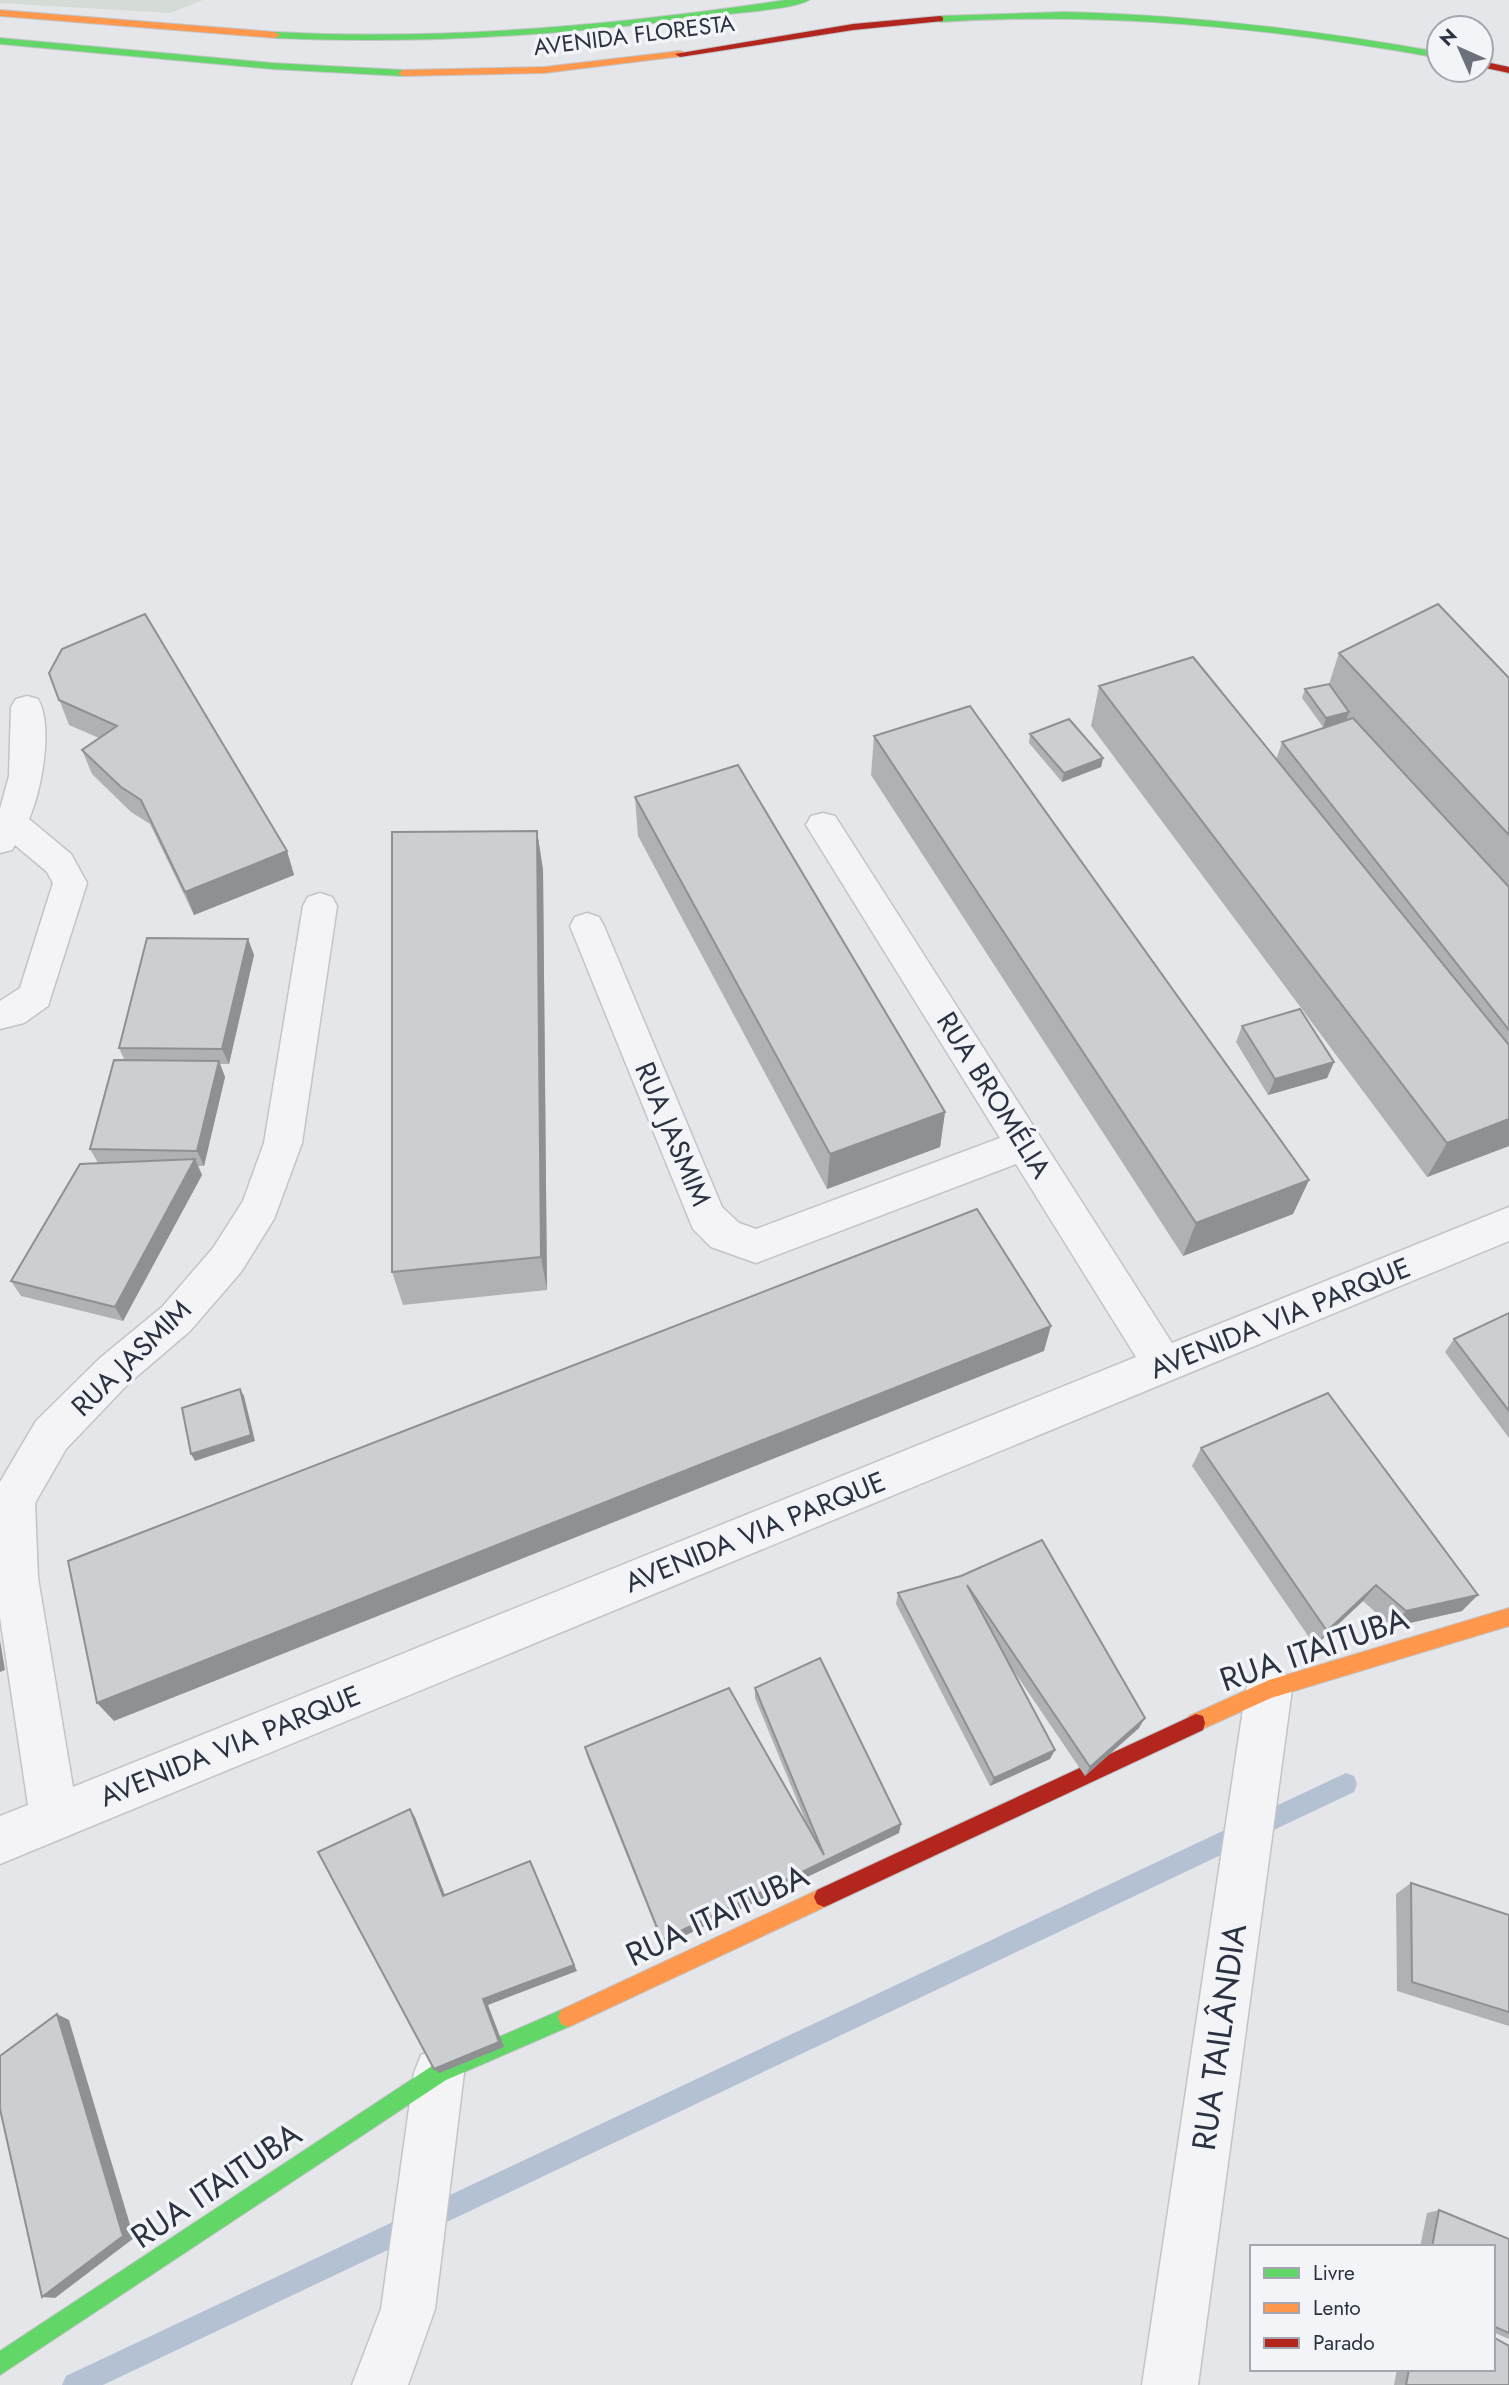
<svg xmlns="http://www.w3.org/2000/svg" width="1509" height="2385" font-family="Jost,sans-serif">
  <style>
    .green { fill: #d4dcd5 }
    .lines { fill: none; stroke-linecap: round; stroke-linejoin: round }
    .stream { fill: #b4c1d2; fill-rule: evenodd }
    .street-casing { stroke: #c2c4c7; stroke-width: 3 }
    .fast-casing { stroke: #c2c4c7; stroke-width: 2 }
    .slow-casing { stroke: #c2c4c7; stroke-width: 2 }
    .jam-casing { stroke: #c2c4c7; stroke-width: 2 }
    .street { fill: #f4f4f6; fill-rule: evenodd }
    .fast { fill: #63d668; fill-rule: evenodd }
    .slow { fill: #ff974d; fill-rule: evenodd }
    .jam { fill: #b3261e; fill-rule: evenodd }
    .wall { fill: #afb1b4 }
    .shaded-wall { fill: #8f9092 }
    .building { fill: #ccced1; stroke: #8f9092; stroke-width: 2 }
    .labels { text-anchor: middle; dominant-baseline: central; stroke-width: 7; stroke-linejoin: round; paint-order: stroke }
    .far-street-label { font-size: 23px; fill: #2b3242; stroke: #f3f4f8 }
    .street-label { font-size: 28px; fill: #2b3242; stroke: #f3f4f8 }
    .near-street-label { font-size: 33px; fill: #2b3242; stroke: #f3f4f8 }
  </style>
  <rect width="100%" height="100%" fill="#e4e6e9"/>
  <path class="green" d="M0,0H203L170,13L0,3Z"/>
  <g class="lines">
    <path class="stream" d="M1346,1773L1354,1776L1357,1784L1354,1792L103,2385H62L66,2376Z"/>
    <defs>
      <path id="street" d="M27,696L38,699C54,726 41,792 29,819L71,854L87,883L48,1006L24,1023L0,1029V1001L20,988L53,883L47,872L15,845L12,850L0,853V809L9,776L11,707L16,699Z
        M823,813L835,816L1172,1343L1509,1207V1241L0,1864V1816L28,1805L0,1617V1482L36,1421L100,1358L162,1307L213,1248L243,1201L264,1143L303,906L308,897L320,893L332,897L337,906L302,1143L274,1219L241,1272L190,1331L128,1384L66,1449L35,1503L38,1578L73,1787L1136,1357L1016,1164L756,1263L711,1247L693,1229L570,926L575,917L587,913L599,917L604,926L722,1207L739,1223L756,1229L1000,1138L806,825L811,816Z
        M1269,1666L1285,1673L1292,1689L1198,2385H1142L1246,1689L1253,1673Z
        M439,2048L457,2055L464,2073L435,2309L408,2385H352L381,2309L414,2073L421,2055Z"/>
      <path id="fast" d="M786,0H809C795,9 741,12 721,15C572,34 425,45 275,38L270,35L275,32C447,41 616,25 786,0Z
        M1065,12C1191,15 1315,30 1439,52V58C1271,28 1110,11 940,22L935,19L940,16Z
        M0,38L272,63L403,70L408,73L403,76L272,69L0,44Z
        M568,2007L575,2010L578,2017L575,2024L446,2080L0,2375V2351L432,2066Z"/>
      <path id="slow" d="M0,10L275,32L280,35L275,38L0,16Z
        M680,51L683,52V56L544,73L403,76L398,73L403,70L544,67Z
        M1509,1608V1626L1271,1698L1196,1732L1189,1730L1187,1723L1189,1716L1269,1680Z
        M824,1887L831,1890L834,1897L831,1904L575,2024L568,2027L561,2024L558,2017L561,2010Z"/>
      <path id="jam" d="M940,16L943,17V21L853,30L680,57L675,54L853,24Z
        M1481,61L1509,67V73L1481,67Z
        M1196,1714L1203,1716L1205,1723L1203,1730L831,1904L824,1907L817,1904L814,1897L817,1890Z"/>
    </defs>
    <use href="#street" class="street-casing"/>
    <use href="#fast" class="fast-casing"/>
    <use href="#slow" class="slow-casing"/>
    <use href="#jam" class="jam-casing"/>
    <use href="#street" class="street"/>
    <use href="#fast" class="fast"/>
    <use href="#slow" class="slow"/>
    <use href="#jam" class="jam"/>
  </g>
  <path class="wall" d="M1339,653L1509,678V1146L1427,1177L1091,726L1099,686L1276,760L1282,742L1331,725L1323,727L1302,698L1305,689L1329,684Z
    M49,673L287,851L294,875L194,915L150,824L131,812L92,774L82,750L99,738L69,725Z
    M1030,734L1103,758L1101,767L1062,782L1029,743Z
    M874,736L1309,1180L1293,1214L1183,1256L871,775Z
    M635,797L945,1112L940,1147L827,1189L638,836Z
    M537,831L543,870L547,1290L403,1305L392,1272Z
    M248,939L254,955L229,1064H220L225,1077L204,1166H198L202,1175L123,1321L21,1296L11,1281L98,1163L90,1149L125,1061L119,1048Z
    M1242,1026L1334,1062L1327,1078L1268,1095L1236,1042Z
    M1509,1313V1438L1445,1352L1454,1339Z
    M1201,1448L1462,1611L1392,1627L1363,1601L1315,1646L1192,1466Z
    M961,1576L1139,1728L1085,1776L1007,1661L1050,1759L990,1786L896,1604L898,1593Z
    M755,1688L899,1833L663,1946L587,1756L585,1747L808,1827L755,1698Z
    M1411,1883L1509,1915V2026L1397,1991L1396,1894Z
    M1439,2210L1509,2239V2339L1493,2332V2247H1420L1427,2213Z
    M1397,2369H1493L1509,2385H1394Z"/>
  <path class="shaded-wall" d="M1349,712L1346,721L1323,727L1326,718Z
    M1103,758L1101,767L1062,782L1064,773Z
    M537,831L543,870L547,1290L541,1257Z
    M287,851L294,875L194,915L185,892Z
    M248,939L254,955L229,1064L222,1049Z
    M219,1061L225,1077L204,1166L197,1151Z
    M1334,1062L1327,1078L1268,1095L1275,1079Z
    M945,1112L940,1147L827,1189L830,1154Z
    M1509,1119V1146L1427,1177L1447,1143Z
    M195,1159L202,1175L123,1321L115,1307Z
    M1309,1180L1293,1214L1183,1256L1196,1223Z
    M1051,1326L1044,1351L114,1721L97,1703Z
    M240,1389L244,1396L255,1441L195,1461L191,1454Z
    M1376,1585L1363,1601L1315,1646L1327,1631Z
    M1478,1595L1462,1611L1392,1627L1406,1611Z
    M0,1640L5,1670L0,1672Z
    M1145,1718L1139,1728L1085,1776L1090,1767Z
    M1055,1750L1050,1759L990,1786L994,1778Z
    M410,1809L415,1817L448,1903L443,1896Z
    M901,1824L899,1833L663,1946L662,1940Z
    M530,1861L577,1971L488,2005L504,2047L439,2073L434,2069L483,1999Z
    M57,2014L69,2020L134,2238L55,2298L42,2297Z"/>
  <path class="building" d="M1438,604L1509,678V835L1339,653Z
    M145,614L287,851L185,892L141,800L121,787L82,750L117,726L59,700L49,673L62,649Z
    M1193,657L1509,1045V1119L1447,1143L1099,686Z
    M1329,684L1349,712L1326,718L1305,689Z
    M970,706L1309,1180L1196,1223L874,736Z
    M1353,718L1509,887V1030L1282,742Z
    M1069,719L1103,758L1064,773L1030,734Z
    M738,765L945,1112L830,1154L635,797Z
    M537,831L541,1257L392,1272V832Z
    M147,938L248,939L222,1049L119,1048Z
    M1300,1009L1334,1062L1275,1079L1242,1026Z
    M114,1060L219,1061L197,1151L90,1149Z
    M195,1159L115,1307L11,1281L80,1164Z
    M977,1209L1051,1326L97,1703L68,1561Z
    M1509,1313V1411L1454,1339Z
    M240,1389L251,1435L191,1454L182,1408Z
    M1328,1393L1478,1595L1406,1611L1376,1585L1327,1631L1201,1448Z
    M1042,1540L1145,1718L1090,1767L967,1585L1055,1750L994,1778L898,1593L961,1576Z
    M820,1658L901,1824L662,1940L585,1747L729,1688L824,1855L755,1688Z
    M410,1809L443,1896L530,1861L574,1965L483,1999L499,2042L434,2069L318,1852Z
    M1411,1883L1509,1915V2012L1412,1982Z
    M57,2014L123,2236L42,2297L0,2109V2056Z
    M1439,2210L1509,2239V2333L1493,2326V2247H1432Z
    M1493,2337L1509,2346V2385H1406L1409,2369H1493Z"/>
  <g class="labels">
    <g class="far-street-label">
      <text transform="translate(634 35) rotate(-7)">AVENIDA FLORESTA</text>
    </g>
    <g class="street-label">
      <text transform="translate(994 1095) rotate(58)">RUA BROMÉLIA</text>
      <text transform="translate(673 1134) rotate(67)">RUA JASMIM</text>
      <text transform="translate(1280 1318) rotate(-22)">AVENIDA VIA PARQUE</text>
      <text transform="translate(131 1358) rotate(-44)">RUA JASMIM</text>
      <text transform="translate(755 1532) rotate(-22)">AVENIDA VIA PARQUE</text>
      <text transform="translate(230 1746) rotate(-22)">AVENIDA VIA PARQUE</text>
    </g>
    <g class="near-street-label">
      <text transform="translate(1314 1649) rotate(-19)">RUA ITAITUBA</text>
      <text transform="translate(717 1915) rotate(-25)">RUA ITAITUBA</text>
      <text transform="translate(1219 2037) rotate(-82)">RUA TAILÂNDIA</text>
      <text transform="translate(216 2185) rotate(-34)">RUA ITAITUBA</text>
    </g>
  </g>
  <rect x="1250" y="2245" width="245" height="126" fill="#f3f4f8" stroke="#a3a6af" stroke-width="2"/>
  <rect x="1264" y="2268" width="35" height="10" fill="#63d668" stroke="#a3a6af" stroke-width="2"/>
  <text x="1313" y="2280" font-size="21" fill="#2b3242">Livre</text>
  <rect x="1264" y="2303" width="35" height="10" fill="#ff974d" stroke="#a3a6af" stroke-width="2"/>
  <text x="1313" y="2315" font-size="21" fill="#2b3242">Lento</text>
  <rect x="1264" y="2338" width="35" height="10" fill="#b3261e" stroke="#a3a6af" stroke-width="2"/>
  <text x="1313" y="2350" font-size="21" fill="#2b3242">Parado</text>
  <g transform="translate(1460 49) rotate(315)"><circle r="33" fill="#f3f4f8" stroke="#a3a6af" stroke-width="2"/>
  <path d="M0-5L12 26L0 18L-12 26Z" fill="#6c717c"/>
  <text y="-10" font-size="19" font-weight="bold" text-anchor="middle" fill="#2b3242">N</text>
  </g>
</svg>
